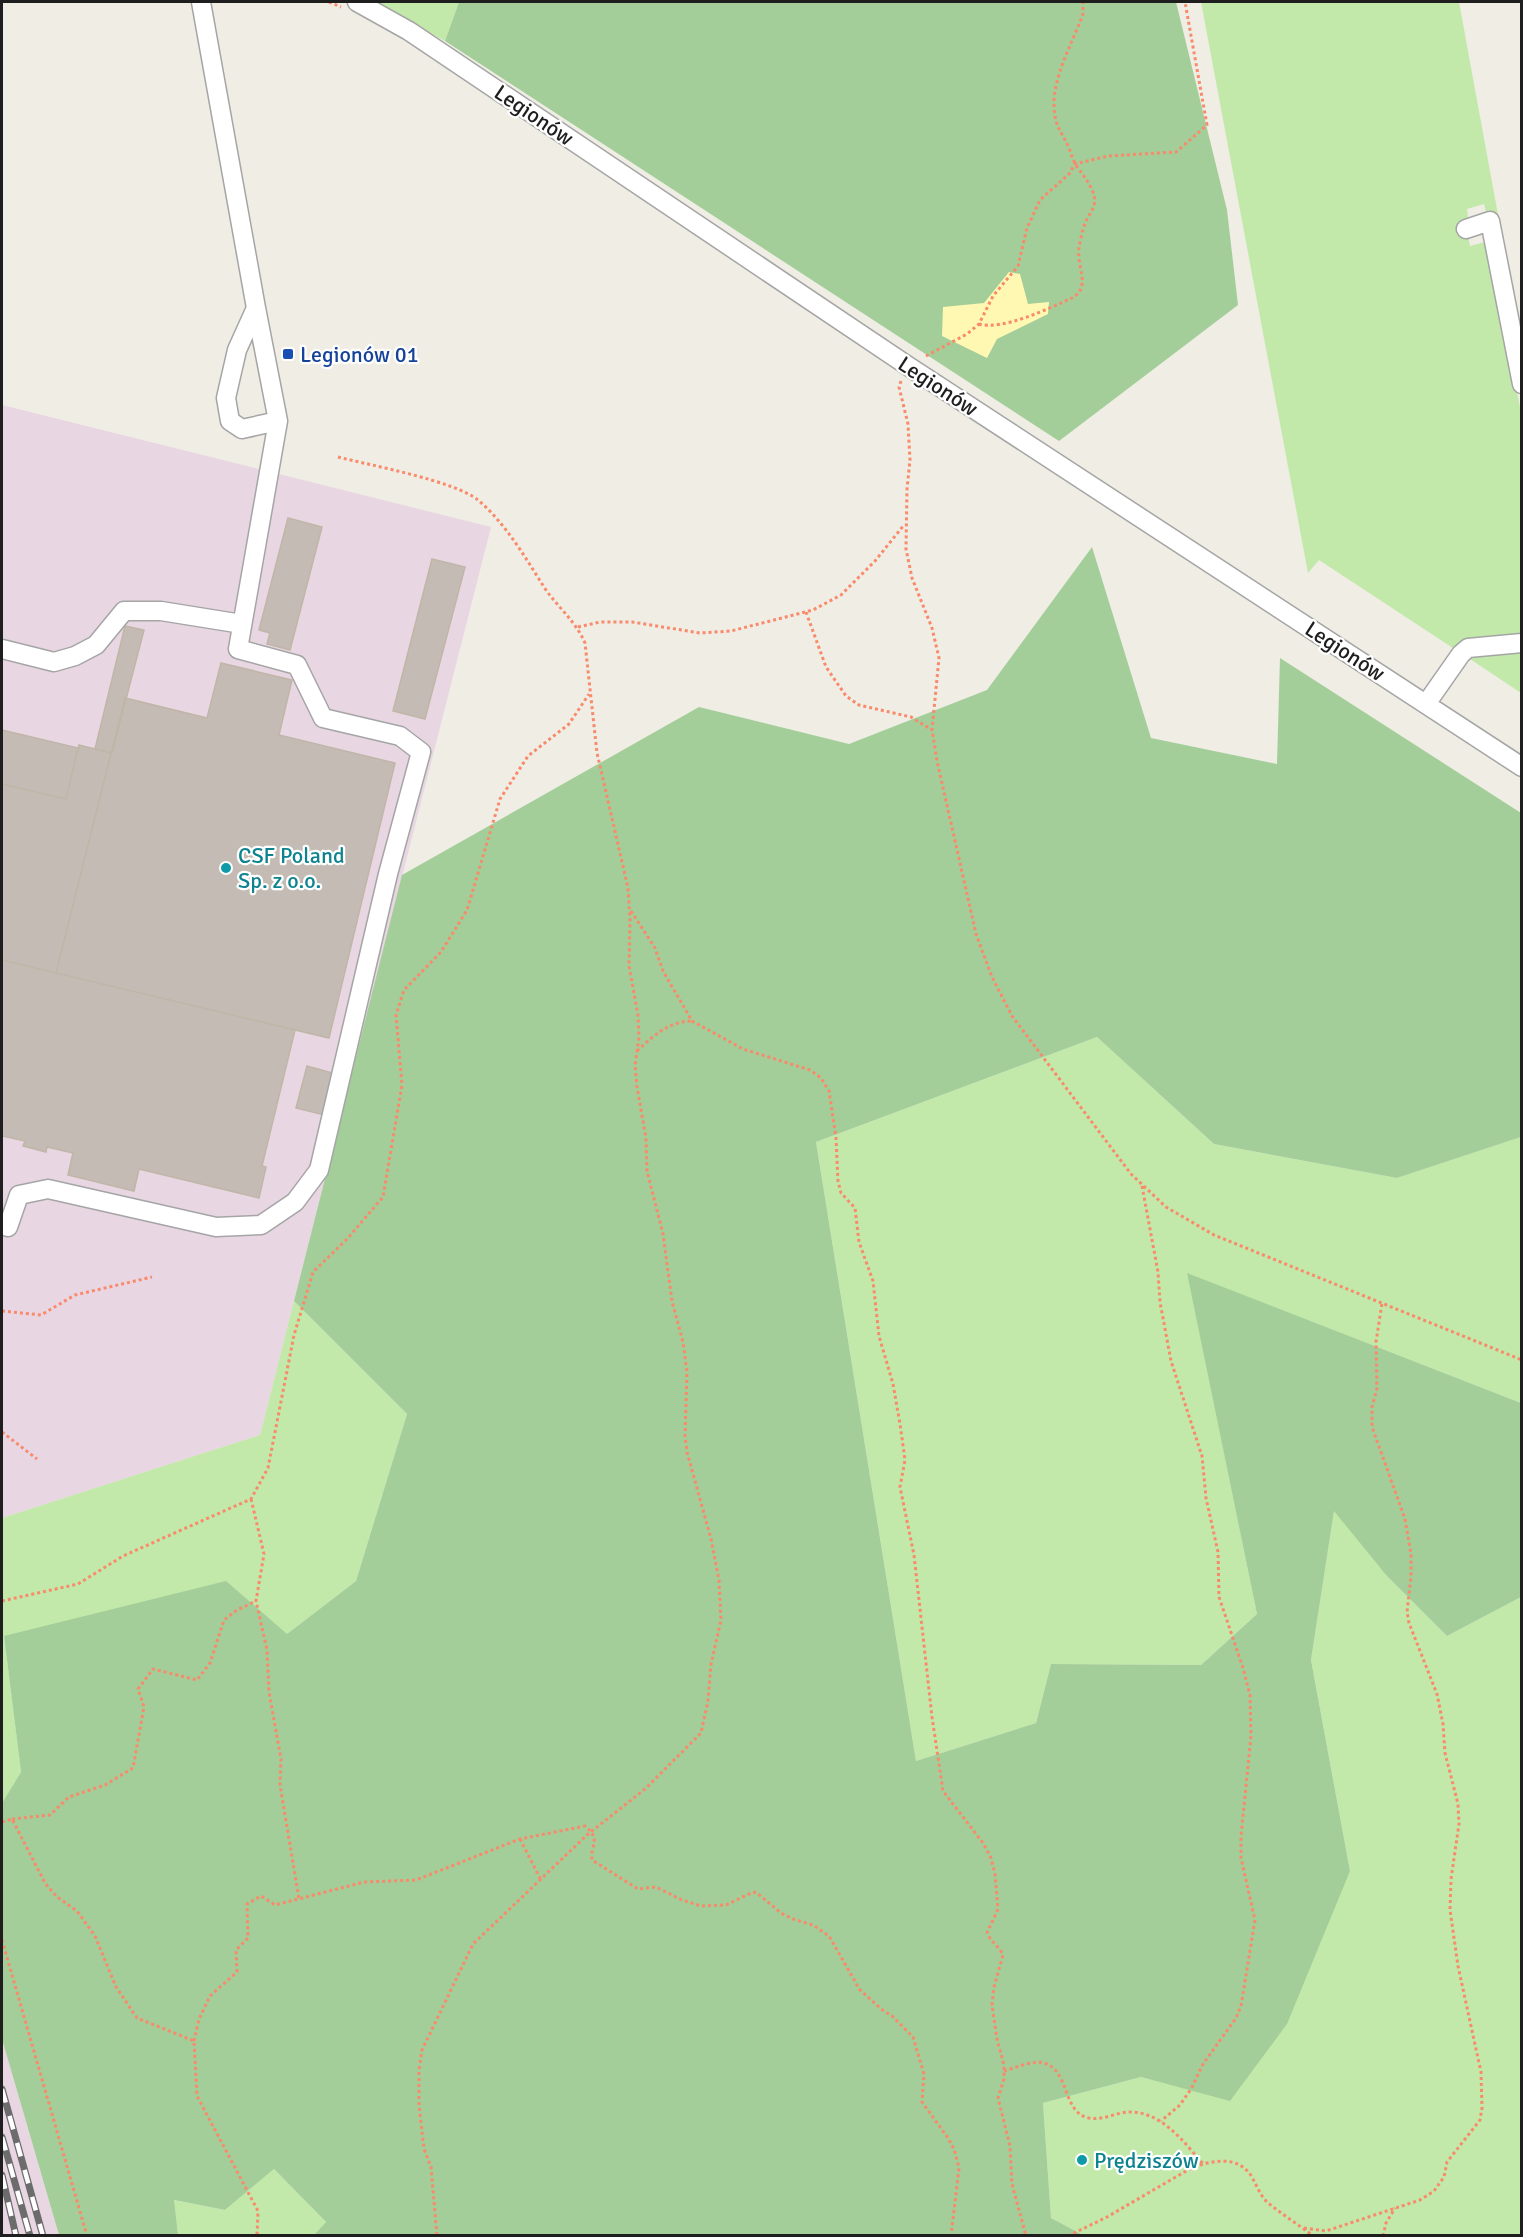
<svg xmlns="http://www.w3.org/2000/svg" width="1523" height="2237" font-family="Signika,sans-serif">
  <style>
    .industrial { fill: #e8d6e3 }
    .grass { fill: #c2e9aa }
    .forest { fill: #a3ce99 }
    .sand { fill: #fff8b3 }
    .building { fill: #c4bcb4; stroke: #c1b5a7; stroke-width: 1.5 }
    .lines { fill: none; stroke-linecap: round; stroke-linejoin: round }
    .minor-casing { stroke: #a5a5a5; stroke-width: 21 }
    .path { stroke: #f98a6b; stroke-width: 3; stroke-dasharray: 3 3; stroke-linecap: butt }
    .minor { stroke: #fff; stroke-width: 18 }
    .rail-casing { stroke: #6c6c6c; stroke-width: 7 }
    .rail { stroke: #fff; stroke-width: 4.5; stroke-dasharray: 14; stroke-linecap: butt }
    .transit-dot { fill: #1a4fb4; stroke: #fff; stroke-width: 2 }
    .culture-dot { fill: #0f9aa8; stroke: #fff; stroke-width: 2 }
    .labels { text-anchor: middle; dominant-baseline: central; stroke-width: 4.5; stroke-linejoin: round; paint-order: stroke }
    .street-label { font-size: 22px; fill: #1e1e1e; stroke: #fff }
    .transit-label { font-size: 22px; fill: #164399; stroke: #fff; text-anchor: start }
    .culture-label { font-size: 22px; fill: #0d838f; stroke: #fff; text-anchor: start }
  </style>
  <rect width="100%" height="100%" fill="#efede4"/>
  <path class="industrial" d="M2,405L491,527L260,1435L2,1518Z
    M2,2039L59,2235H2Z"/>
  <path class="grass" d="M373,2H459L445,41Z
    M1201,2H1459L1521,340L1484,204L1467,209C1469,221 1467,233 1470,246L1489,241L1521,413V639L1456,650L1319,560L1308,573Z
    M1521,648V693L1470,659V652Z
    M1097,1037L1214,1144L1397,1178L1521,1137V1403L1188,1274L1257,1614L1201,1665L1051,1664L1036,1723L916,1761L816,1142Z
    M294,1301L407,1414L356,1581L287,1634L4,1636L21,1772L2,1803V1518L260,1435Z
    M1334,1510L1386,1575L1447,1636L1521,1597V2235H1083L1051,2218L1043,2103L1141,2077L1230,2100L1350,1871L1311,1660Z
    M274,2169L326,2222L314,2235H178L173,2200L225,2210Z"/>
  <path class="forest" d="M459,2H1176L1227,210L1238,305L1059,441L445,41Z
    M1092,547L1151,738L1277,764L1280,658L1521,813V1137L1397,1178L1214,1144L1097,1037L816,1142L916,1761L1036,1723L1051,1664L1201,1665L1257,1614L1187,1273L1521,1403V1597L1447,1636L1386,1575L1334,1511L1311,1660L1350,1871L1287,2024L1230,2101L1141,2077L1043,2103L1051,2218L1083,2235H314L326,2222L274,2169L225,2210L174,2200L178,2235H59L2,2039V1803L21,1772L4,1636L226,1581L287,1634L356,1581L407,1414L294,1301L402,875L699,707L849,744L987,690Z"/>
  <path class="sand" d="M1009,272L1020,274L1028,304L1049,302L1048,314L997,339L987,358L942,336L943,307L984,303Z"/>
  <path class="building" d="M288,518L322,527L290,650L267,644L270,633L259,630Z
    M432,559L465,567L425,719L393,711Z
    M125,626L144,630L112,753L95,749Z
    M221,663L292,680L279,735L395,763L329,1038L56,973L125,698L207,718Z
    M2,730L78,748L66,799L2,784Z
    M79,745L111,753L56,973L2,960V784L66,799Z
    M2,960L295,1030L262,1166L266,1167L259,1198L139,1169L134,1191L68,1175L73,1153L47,1147L46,1152L23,1146L25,1141L2,1136Z
    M307,1066L336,1074L325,1115L296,1108Z"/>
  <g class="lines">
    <defs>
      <path id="minor" d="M357,2L409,31L908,366L1522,767
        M1466,229L1490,221L1522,384
        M256,308L237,350L226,398L230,421L242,429L278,421
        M2,649L54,662L75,656L96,645L124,611H161L242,624
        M1426,704L1461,654L1468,648L1522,643
        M2,1225L8,1227L19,1195L48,1189L216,1227L261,1225L295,1202L319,1170L388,874L421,752L400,736L323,718L297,665L238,649L278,421L256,308L201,2"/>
    </defs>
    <use href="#minor" class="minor-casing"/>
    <path class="path" d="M329,2L341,7
      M979,324C1002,331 1050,308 1072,298C1092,287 1076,267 1079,248C1080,241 1082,233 1084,226C1088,213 1099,207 1093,192C1089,182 1082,174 1076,165C1073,160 1071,154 1069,148C1061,130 1055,128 1054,106C1053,76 1073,42 1083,14V2
      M926,356L967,334L979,324L993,296L1018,266L1027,228L1040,200L1069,174L1075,164L1108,156L1176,152L1207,125L1185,2
      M901,381L899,387L908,424L910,460L907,489L906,549L912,578L932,628L939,658L932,730L937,761L976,934L992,977L1012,1016L1131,1174L1166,1207L1214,1235L1522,1360
      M338,457C369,465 455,481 478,500C506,524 525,557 544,587C558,608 575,620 585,643L597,753L628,888L630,919L629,966L638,1015L639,1038L635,1065L637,1087L646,1138L647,1171L663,1234L672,1301L683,1342L687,1372L685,1436L687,1452L711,1539L719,1580L721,1620L711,1664L708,1701L701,1733L645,1789L587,1835L473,1944L422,2050L419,2070V2105L424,2149L431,2167L437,2236
      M806,612L826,667L846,696L859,705L911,717L932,730
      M578,627L600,622H632L700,633L731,631L813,610L841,595L875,561L904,525
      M631,911L655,948L663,971L692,1021L743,1049L810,1070L821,1078L829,1091L836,1138L838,1181L841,1193L855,1208L859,1242L873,1281L879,1336L893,1384L900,1424L905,1460L900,1487L914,1555L932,1717L943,1791L983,1843L991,1858L995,1874L998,1909L987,1933C991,1942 999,1946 1003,1955L994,1987L992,2005L997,2039L1004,2065V2079L998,2098L1010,2146L1012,2184L1026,2236
      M637,1051C653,1036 669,1021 692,1021
      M1142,1186L1158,1272L1160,1302L1171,1361L1202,1456L1206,1498L1218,1552L1219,1597L1243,1668L1250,1695L1251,1736L1241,1836V1858L1255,1920L1241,2006L1236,2018L1203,2064L1191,2089L1180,2105L1161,2121
      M2,1311L41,1315L75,1295L152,1277
      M2,1432L37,1459
      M251,1499L264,1554L256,1601L267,1650L269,1692L281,1759L280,1785L299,1899
      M2,1601L78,1584L123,1556L251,1499L268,1468L294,1335L313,1272L347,1239L383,1197L402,1085L396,1015L404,990L441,952L467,910L500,799L528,756L569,724L589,694
      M12,1819L50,1815L69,1797L105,1785L133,1768L144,1707L138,1689L153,1669L197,1680L210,1663L224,1620L237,1610L256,1601
      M2,1822L12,1819L45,1883L56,1896L77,1911L95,1936L116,1987L137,2018L194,2041L197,2096L258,2211L257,2236
      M520,1839L541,1880
      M2,1940L87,2236
      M194,2041L199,2019L210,1996L237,1972L236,1950L248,1938L247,1904L261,1896L275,1905L364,1882L416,1880L520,1839L585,1826C602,1840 590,1844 592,1860L638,1889L656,1887L682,1900L701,1906L726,1905L753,1892L757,1893L781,1913L793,1919L813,1925L829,1936L860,1990L881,2009L892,2016L913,2037L924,2074L922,2102L948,2138L954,2149L959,2168L951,2236
      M1004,2071C1015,2068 1032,2060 1044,2063C1070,2070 1062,2113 1089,2118C1102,2121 1117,2112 1130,2112C1162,2112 1184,2142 1203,2164
      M1304,2228L1326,2231L1420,2200L1434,2191L1444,2177L1447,2162L1480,2120L1482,2108L1481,2072L1458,1966L1450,1910L1451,1879L1459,1824L1458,1804L1445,1753L1443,1724L1437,1694L1409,1623L1407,1612L1411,1577V1554L1405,1519L1372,1427V1407L1377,1388L1376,1342L1382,1303
      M1068,2236L1107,2217L1193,2167C1213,2161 1235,2155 1250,2174C1256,2183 1259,2194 1267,2202C1281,2214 1298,2224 1313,2236
      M1383,2236L1386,2223L1395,2208"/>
    <use href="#minor" class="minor"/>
    <defs>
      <path id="rail" d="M2,2089L43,2236
        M2,2137L30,2236
        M2,2175L16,2236"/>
    </defs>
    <use href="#rail" class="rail-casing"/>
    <use href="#rail" class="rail"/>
  </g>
  <rect class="transit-dot" x="282" y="348" width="12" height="12" rx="3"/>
  <g class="culture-dot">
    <circle cx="226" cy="868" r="6"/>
    <circle cx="1082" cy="2160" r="6"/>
  </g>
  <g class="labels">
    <g class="street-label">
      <text transform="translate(534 115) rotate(34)">Legionów</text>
      <text transform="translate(938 386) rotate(33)">Legionów</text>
      <text transform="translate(1345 651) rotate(33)">Legionów</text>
    </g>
    <g class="transit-label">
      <text x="300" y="354">Legionów 01</text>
    </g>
    <g class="culture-label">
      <text x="238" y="855">CSF Poland<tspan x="238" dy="25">Sp. z o.o.</tspan></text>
      <text x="1094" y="2160">Prędziszów</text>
    </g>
  </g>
  <rect width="1523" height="2237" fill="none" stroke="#1e1e1e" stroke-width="6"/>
</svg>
